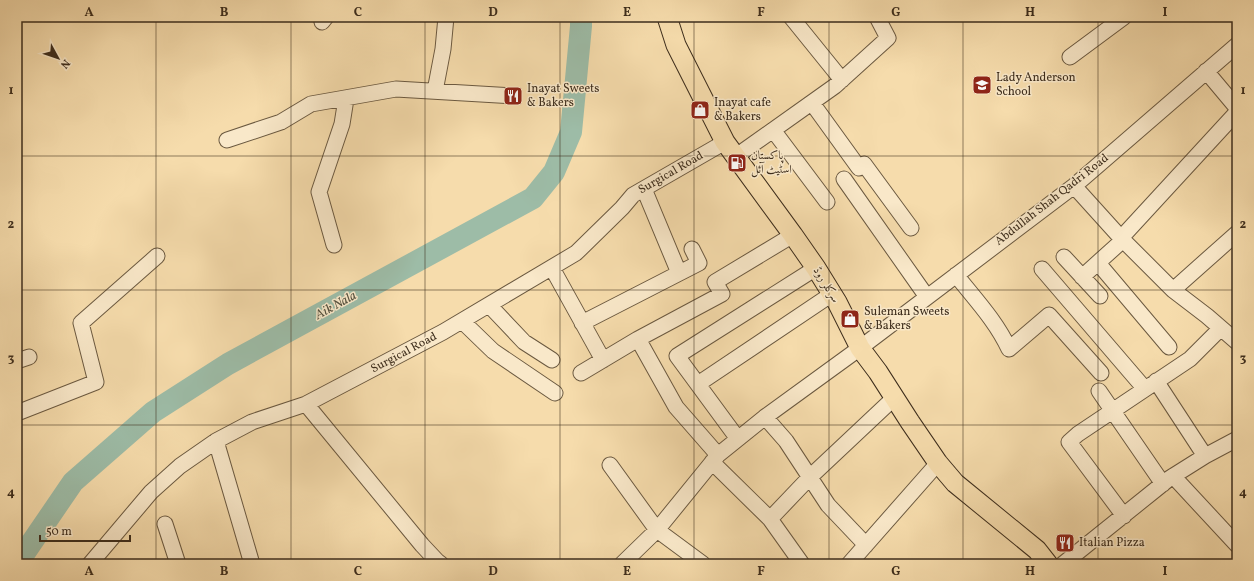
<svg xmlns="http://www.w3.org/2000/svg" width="1254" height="581" font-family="Vollkorn,Amiri,serif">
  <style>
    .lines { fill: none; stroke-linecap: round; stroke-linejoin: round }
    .river { stroke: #9dbca7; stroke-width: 22 }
    .minor-casing { stroke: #6b5940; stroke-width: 17 }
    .major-casing { stroke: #3d2d1c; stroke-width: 21 }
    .minor { stroke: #f9e8c9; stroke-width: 15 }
    .major { stroke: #f6dcac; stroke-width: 19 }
    .grid { fill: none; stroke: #3d2d1c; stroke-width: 1; stroke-opacity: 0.55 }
    .labels { text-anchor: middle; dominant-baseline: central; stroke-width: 3; stroke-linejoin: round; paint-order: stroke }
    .poi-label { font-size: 12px; fill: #3d2d1c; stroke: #f9e8c9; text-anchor: start }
    .street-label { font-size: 12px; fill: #3d2d1c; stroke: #f9e8c9 }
    .water-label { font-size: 13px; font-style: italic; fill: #55513f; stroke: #f9e8c9 }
    .neatline { fill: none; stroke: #3d2d1c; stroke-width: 1.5 }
    .grid-label { font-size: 13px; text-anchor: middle; font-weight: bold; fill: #3d2d1c }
  </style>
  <rect width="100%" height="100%" fill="#f6dcac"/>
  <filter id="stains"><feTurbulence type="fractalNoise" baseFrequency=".005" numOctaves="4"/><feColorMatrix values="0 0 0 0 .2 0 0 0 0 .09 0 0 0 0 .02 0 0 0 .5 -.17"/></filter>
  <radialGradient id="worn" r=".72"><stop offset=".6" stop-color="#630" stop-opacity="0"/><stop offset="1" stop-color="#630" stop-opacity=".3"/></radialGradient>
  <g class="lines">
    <path class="river" d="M17,564L73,482L153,412L228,364L533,198L554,172L571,132L581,26V17"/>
    <defs>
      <path id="minor" d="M791,17L842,80
        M322,22L326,17
        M1070,57L1124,17
        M1206,71L1237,108
        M435,91L443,49L446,17
        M812,103L859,168L864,164L911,228
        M773,130L827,202
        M227,140L281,122L311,104L396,89L513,96
        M735,157L835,86L888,38L877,17
        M844,179L927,297
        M1074,186L1121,238L1173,290L1207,316L1237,342
        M644,189L679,273
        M1121,238L1237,112
        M334,245L319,192L342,124L346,99
        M1064,257L1100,296
        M1098,263L1169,347
        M552,268L603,360
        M1042,269L1145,389
        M956,275C975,299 996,321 1009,349L1049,315L1101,373
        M1082,277L1123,240
        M1173,290L1237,233
        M489,305L524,342L552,360
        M462,321L493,351L555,393
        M582,323L699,263L692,249
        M638,339L676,407L718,455
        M17,361L29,357
        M581,373L638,339L722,294L715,282L793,235
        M1156,381L1205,456
        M698,384L832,294
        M1099,391L1163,484
        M306,404L422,545L437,561L441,564
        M17,413L96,382L81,323L157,256
        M765,417L786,441L828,505L866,545
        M738,439L677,356L816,268
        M216,441L252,564
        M712,462L770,519L802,564
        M610,465L657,530L703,564
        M1173,476L1237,545
        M1124,516L1069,442L1078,434L1190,359L1217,332
        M770,519L810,477L894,398
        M165,524L178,564
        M90,564L151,492L180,466L216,441L252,422L306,404L443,332L576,253L622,208L633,195L725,142
        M622,564L657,530L718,455L765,417L860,348L1074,186L1237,45
        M849,564L938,463
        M1063,564L1170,478L1205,456L1237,439"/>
      <path id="major" d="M667,17L676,45L725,142L793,235L816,268L837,302L860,348L878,372L910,422L938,463L955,483L1037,550L1048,564"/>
    </defs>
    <use href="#minor" class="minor-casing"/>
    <use href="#major" class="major-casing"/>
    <use href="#minor" class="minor"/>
    <use href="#major" class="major"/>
  </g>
  <path class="grid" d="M156,17V564M291,17V564M425,17V564M560,17V564M694,17V564M829,17V564M963,17V564M1098,17V564M17,156H1237M17,290H1237M17,425H1237"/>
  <defs>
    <symbol id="school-square" viewBox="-11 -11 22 22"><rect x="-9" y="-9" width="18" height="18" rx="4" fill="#8f2418" stroke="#f9e8c9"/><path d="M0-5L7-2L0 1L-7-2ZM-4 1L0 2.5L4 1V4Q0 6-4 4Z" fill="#fff"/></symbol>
    <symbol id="restaurant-square" viewBox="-11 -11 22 22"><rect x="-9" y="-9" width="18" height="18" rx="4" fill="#8f2418" stroke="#f9e8c9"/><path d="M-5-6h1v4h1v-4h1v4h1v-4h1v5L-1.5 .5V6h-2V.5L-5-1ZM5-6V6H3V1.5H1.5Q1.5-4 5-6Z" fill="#fff"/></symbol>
    <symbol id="shop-square" viewBox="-11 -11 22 22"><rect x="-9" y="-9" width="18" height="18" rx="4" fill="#8f2418" stroke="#f9e8c9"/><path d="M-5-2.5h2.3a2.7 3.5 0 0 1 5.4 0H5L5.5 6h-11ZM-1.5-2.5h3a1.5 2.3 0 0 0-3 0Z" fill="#fff"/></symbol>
    <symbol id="fuel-square" viewBox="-11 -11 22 22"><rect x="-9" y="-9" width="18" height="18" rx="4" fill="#8f2418" stroke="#f9e8c9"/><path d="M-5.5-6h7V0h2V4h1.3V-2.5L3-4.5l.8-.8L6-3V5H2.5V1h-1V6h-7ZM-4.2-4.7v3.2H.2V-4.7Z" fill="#fff"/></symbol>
  </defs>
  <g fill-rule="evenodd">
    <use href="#school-square" x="971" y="74" width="22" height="22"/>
    <use href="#restaurant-square" x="502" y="85" width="22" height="22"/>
    <use href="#shop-square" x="689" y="99" width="22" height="22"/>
    <use href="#fuel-square" x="726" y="152" width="22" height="22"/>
    <use href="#shop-square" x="839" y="308" width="22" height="22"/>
    <use href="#restaurant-square" x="1054" y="532" width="22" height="22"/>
  </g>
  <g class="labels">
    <g class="poi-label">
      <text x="996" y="78">Lady Anderson<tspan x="996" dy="14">School</tspan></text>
      <text x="527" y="89">Inayat Sweets<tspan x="527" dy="14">&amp; Bakers</tspan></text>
      <text x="714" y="103">Inayat cafe<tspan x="714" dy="14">&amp; Bakers</tspan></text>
      <text x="751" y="156">پاکستان<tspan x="751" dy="14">اسٹیٹ آئل</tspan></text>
      <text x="864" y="312">Suleman Sweets<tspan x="864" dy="14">&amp; Bakers</tspan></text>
      <text x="1079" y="543">Italian Pizza</text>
    </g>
    <g class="street-label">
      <text transform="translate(671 173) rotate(-30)">Surgical Road</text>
      <text transform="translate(1052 200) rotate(-38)">Abdullah Shah Qadri Road</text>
      <text transform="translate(826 285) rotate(58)">سرکلر روڈ</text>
      <text transform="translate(404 353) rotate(-28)">Surgical Road</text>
    </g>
    <g class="water-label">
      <text transform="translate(336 306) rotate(-29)">Aik Nala</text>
    </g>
  </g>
  <rect width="1254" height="581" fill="none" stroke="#f6dcac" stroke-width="44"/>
  <g transform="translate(58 58) rotate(130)" stroke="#f9e8c9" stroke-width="3" paint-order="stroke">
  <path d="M0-3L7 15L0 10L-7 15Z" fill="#3d2d1c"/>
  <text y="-6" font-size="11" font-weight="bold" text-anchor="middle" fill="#3d2d1c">N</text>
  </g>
  <path d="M40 535v6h90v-6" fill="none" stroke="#3d2d1c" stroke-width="2"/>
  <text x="46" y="535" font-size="12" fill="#3d2d1c" stroke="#f9e8c9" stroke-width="3" paint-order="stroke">50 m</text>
  <rect x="22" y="22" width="1210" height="537" class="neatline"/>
  <g class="grid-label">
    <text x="89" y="16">A</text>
    <text x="224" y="16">B</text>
    <text x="358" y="16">C</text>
    <text x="493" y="16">D</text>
    <text x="627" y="16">E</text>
    <text x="761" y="16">F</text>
    <text x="896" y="16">G</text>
    <text x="1030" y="16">H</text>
    <text x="1165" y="16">I</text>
    <text x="11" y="94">1</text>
    <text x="1243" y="94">1</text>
    <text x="11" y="228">2</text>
    <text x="1243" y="228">2</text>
    <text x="11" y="362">3</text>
    <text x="1243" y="362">3</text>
    <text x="11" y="496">4</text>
    <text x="1243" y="496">4</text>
    <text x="89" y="575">A</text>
    <text x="224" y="575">B</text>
    <text x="358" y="575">C</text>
    <text x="493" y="575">D</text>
    <text x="627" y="575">E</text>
    <text x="761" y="575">F</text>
    <text x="896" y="575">G</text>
    <text x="1030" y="575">H</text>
    <text x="1165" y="575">I</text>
  </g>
  <rect width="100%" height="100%" filter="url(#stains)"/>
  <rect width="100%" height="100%" fill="url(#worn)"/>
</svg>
